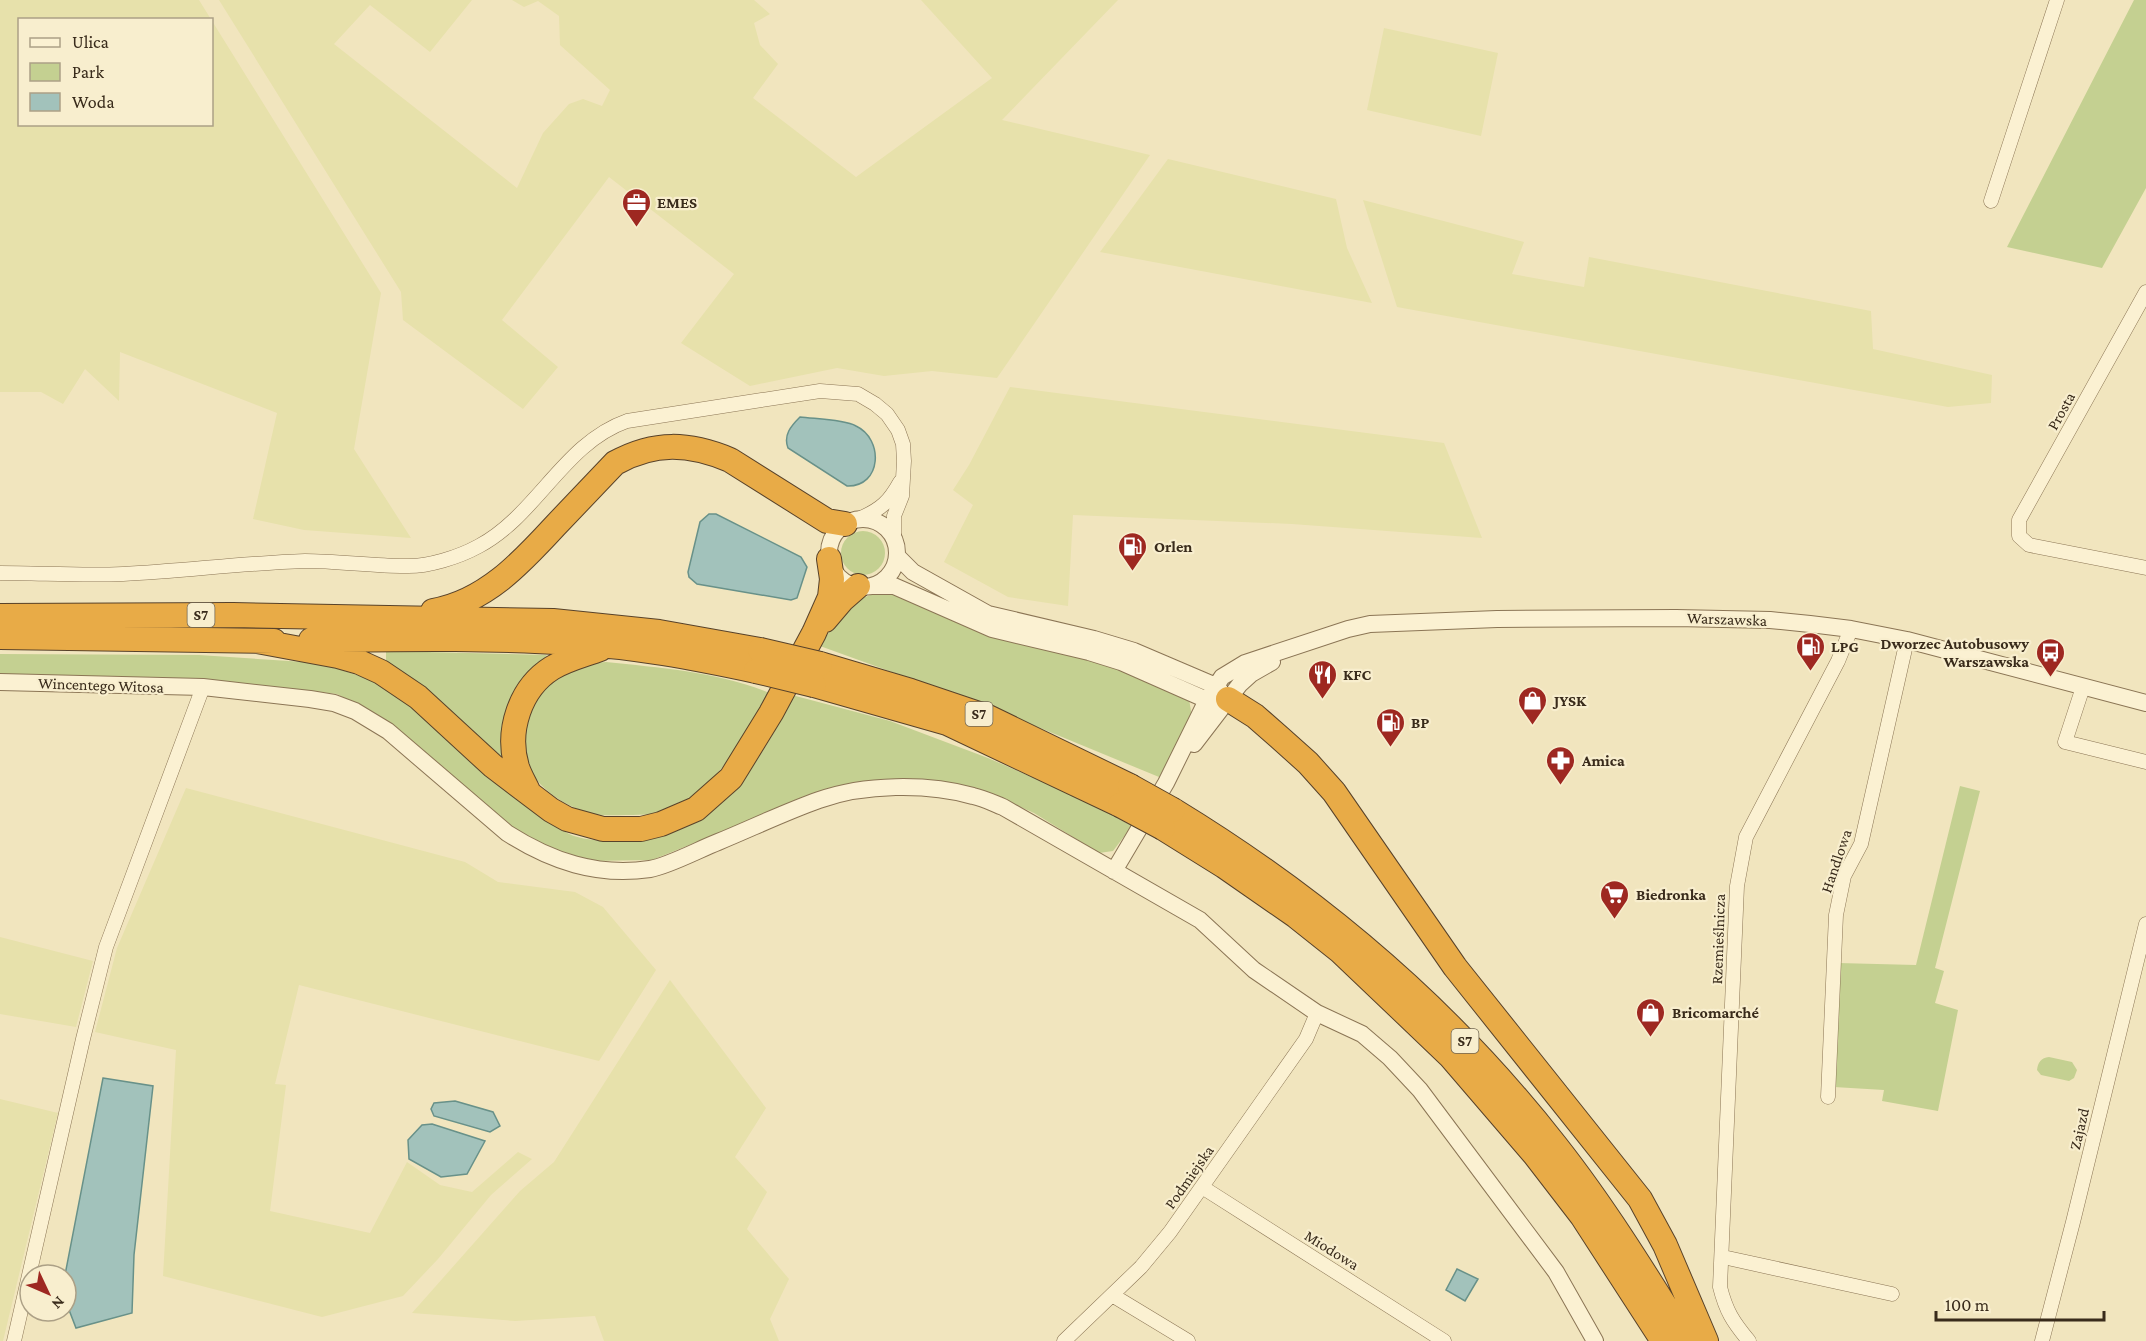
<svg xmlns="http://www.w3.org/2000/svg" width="2146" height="1341" font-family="'Crimson Pro',serif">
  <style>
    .farmland { fill: #e7e1ab; fill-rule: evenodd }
    .green { fill: #c4d091 }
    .water { fill: #a2c2bb; stroke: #689189; stroke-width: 1.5 }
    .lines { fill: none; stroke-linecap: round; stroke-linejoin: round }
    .minor-casing { stroke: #8b7555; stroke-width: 15 }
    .tertiary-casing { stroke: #8b7555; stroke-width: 18 }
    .motorway-casing { stroke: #58422a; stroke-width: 26 }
    .minor { stroke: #fbf1d2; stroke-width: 14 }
    .tertiary { stroke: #fbf1d2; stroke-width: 16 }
    .motorway { stroke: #e8ab47; stroke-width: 24 }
    .motorway-bridge-casing { stroke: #58422a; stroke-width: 26; stroke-linecap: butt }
    .motorway-bridge { stroke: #e8ab47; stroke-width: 24 }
    .labels { text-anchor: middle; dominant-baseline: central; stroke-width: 4.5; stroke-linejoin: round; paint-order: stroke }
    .shield { fill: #f8eece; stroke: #726651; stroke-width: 1.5 }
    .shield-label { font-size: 15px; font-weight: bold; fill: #392b1b }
    .poi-label { font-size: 16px; font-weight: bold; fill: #392b1b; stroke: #f8eece; text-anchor: start }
    .street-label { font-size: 16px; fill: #392b1b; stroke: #f8eece }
  </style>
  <rect width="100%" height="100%" fill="#f1e5be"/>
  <path class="farmland" d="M0,0H199L381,293L354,449L411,538L304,530L253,519L277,413L120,352L119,401L85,369L63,404L41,392H0ZM20,20H212V124H20Z
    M219,0H472L430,52L370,5L334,44L517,188L543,133L569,104L583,99L602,106L610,90L560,45L559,16L538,1L524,7L512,0H754L770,14L754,23L760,45L778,64L753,98L856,177L992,78L921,0H1118L1002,120L1150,155L997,378L932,371L884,376L837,368L750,386L681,343L734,274L609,177L502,320L558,367L523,409L403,320L401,292Z
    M1384,28L1498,53L1481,136L1367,110Z
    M1168,159L1336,199L1347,248L1372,303L1100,252Z
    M1363,200L1524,242L1512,274L1584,287L1589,257L1871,311L1873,349L1992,375L1991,403L1948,407L1397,307Z
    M1010,387L1444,443L1482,538L1292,524L1073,515L1068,606L1008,597L944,562L973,505L953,490L969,465Z
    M186,788L465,862L498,882L575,892L603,907L656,970L599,1061L299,985L275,1084L286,1085L270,1211L370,1233L407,1162L440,1185L472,1192L518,1152L532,1159L491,1195L438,1259L403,1296L322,1317L163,1276L176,1050L95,1032L117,948Z
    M0,937L93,961L76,1027L0,1014Z
    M670,980L766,1108L735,1157L767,1192L747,1229L789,1279L770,1319L779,1341H604L595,1316L515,1321L412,1313L520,1191L554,1162Z
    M0,1099L58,1113L3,1341H0Z"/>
  <path class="green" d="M2134,0H2146V188L2102,268L2007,247Z
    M841 553a22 22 0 1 1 44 0a22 22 0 1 1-44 0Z
    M891,591L1090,657L1189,699L1192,717L1159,777L994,709L820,646C843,612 848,596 891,591Z
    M386,651L547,655L535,668L507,759L500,762L390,667L386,660Z
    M0,654L199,655L320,663L378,682L397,694C429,722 461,750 493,777C513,795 532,811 555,824C561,828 567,834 574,836C586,840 602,841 615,841C704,846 760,770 792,695L890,721L988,758L1089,802L1132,826L1113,851L1099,853L1034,813L984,791L934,781L894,779L831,788L652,860L590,861L552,852L493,814L391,723L337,694L217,681L0,674Z
    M606,662C662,668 720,672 772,694C745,734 722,780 680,806C665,815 643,815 626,815C616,815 604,816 594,814C570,809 540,791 529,768C518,744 525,704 544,686C550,680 571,667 579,664C587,662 598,663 606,662Z
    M1960,786L1980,791L1935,968L1944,971L1935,1003L1958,1010L1938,1111L1882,1101L1884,1090L1834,1087L1838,963L1916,965Z
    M2049,1057L2072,1062L2077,1070L2074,1078L2069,1081L2041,1075L2037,1070C2038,1062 2041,1058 2049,1057Z"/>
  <path class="water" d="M800,417C815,419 843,419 856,426C884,439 882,487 847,486L788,448C783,435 791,426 800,417Z
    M709,514H716L801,557L807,567L797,598L791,600L697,584L689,577L688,572L700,522Z
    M103,1078L153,1086L134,1255L132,1313L76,1328L66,1302L65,1275Z
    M455,1101L493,1112L500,1126L490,1132L434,1116L431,1109L434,1103Z
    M432,1124L485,1141L467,1174L441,1177L409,1159L408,1140L422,1125Z
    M1457,1269L1478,1279L1465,1301L1446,1290Z"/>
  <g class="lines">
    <defs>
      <path id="minor" d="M1991,201L2057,0
        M2146,292L2019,520V536L2029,545L2146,568
        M861,518C881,509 889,502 900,482
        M0,573C41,573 82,576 123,574C184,571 244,563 305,561C338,561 372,566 405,566C428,567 459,557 479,546C537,515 564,443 627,421L820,391L858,394L875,404L887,414L898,430L903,444L904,461L902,496L894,516V539
        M2083,687L2065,742L2146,762
        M1828,1097L1836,915L1844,876L1861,844L1907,640
        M1202,1187L1444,1341
        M1723,1257L1892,1294
        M1112,1295L1188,1341
        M14,1341L83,1039L106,947L203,687
        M1064,1341L1141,1267L1170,1232L1306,1039L1317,1013
        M1749,1341C1733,1322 1726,1311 1720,1287L1737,886L1746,837L1838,661L1851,629
        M2042,1341L2073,1222L2146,924"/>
      <path id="tertiary" d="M829 553a34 34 0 1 1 68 0a34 34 0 1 1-68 0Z
        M897,556L913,572L988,614L1094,639L1134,651L1216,686L1223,694
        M871,586H894L992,629L1089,652L1121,662L1207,700L1219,699
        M0,682L203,687L310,699L334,703L355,711L388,731L507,833C551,861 597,877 650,869C668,866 700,849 718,842C752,828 785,812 819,800C864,784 927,783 973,796C983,798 993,803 1003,807L1200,920L1254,970L1317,1013L1362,1034L1390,1058L1420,1090L1556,1272L1595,1341
        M1194,744L1240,684L1251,674L1272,662
        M1114,871L1166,783L1207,700L1222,677L1245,663L1348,629L1370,624L1497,619L1676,618L1770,620L1810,624L1851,629L1907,640L2146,703"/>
      <path id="motorway" d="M433,611C485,602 521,563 555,526C575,505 595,484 615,463C655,441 689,443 730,460L827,521L845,524
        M0,616L233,615L553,621L659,632L760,650
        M825,620L842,600L858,586
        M0,637L274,641
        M311,640C398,639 484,637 571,643C633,646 695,658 756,671
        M257,641L338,656L359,662L381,672L418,697L493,766L551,810L567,819L603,829H641L661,824L696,809L731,778L771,713L814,633L830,597L832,579L829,559
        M820,664L911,691L988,717L1130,786
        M814,685L947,723L1120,805
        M1228,699L1255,716L1279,737L1308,763L1334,792L1455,967L1640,1199L1665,1245L1706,1341
        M529,793C525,784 520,776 517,767C506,731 520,688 552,668C567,659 584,655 600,649
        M1173,810C1319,899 1450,1010 1556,1146C1604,1207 1646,1275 1687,1341
        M1163,828L1224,866L1296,916L1340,951L1450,1056L1535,1155L1582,1216L1663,1341"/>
    </defs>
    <use href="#minor" class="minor-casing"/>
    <use href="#tertiary" class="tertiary-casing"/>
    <use href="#motorway" class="motorway-casing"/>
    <use href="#minor" class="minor"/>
    <use href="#tertiary" class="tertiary"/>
    <use href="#motorway" class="motorway"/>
    <defs>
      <path id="motorway-bridge" d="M760,650L820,664
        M756,671L814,685
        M1130,786L1173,810
        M1120,805L1163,828"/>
    </defs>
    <use href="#motorway-bridge" class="motorway-bridge-casing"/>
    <use href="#motorway-bridge" class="motorway-bridge"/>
  </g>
  <defs>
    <symbol id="office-pin" viewBox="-11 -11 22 30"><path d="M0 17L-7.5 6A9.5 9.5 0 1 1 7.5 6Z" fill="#9e2821" stroke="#f8eece"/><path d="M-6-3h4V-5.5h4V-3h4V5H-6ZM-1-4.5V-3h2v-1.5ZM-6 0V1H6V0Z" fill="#fff"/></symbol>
    <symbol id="fuel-pin" viewBox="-11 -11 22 30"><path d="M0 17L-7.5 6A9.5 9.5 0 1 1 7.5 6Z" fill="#9e2821" stroke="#f8eece"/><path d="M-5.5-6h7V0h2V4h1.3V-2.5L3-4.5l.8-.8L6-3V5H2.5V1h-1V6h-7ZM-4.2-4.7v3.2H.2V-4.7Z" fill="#fff"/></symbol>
    <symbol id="bus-pin" viewBox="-11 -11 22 30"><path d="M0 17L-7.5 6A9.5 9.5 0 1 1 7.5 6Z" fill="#9e2821" stroke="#f8eece"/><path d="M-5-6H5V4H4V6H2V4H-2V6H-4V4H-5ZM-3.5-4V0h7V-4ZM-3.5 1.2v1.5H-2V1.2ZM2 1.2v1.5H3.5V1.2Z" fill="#fff"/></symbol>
    <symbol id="restaurant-pin" viewBox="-11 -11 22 30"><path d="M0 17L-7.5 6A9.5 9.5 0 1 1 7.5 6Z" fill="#9e2821" stroke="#f8eece"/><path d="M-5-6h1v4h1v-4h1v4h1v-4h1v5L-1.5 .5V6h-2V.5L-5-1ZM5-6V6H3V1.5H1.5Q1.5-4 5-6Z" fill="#fff"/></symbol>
    <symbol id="shop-pin" viewBox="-11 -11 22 30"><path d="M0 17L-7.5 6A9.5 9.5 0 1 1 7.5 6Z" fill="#9e2821" stroke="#f8eece"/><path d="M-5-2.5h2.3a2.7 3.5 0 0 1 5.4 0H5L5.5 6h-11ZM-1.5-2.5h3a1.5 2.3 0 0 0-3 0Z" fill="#fff"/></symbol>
    <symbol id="pharmacy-pin" viewBox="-11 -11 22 30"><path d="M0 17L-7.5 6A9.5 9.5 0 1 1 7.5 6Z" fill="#9e2821" stroke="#f8eece"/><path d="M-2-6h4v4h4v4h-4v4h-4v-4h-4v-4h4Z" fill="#fff"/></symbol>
    <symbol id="supermarket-pin" viewBox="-11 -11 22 30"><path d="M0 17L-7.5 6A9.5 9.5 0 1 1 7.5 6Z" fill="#9e2821" stroke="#f8eece"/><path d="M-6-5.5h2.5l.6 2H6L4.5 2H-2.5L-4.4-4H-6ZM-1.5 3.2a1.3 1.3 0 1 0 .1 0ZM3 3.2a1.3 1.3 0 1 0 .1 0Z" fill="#fff"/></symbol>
  </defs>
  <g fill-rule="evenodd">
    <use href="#office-pin" x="620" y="186" width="33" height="45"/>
    <use href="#fuel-pin" x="1116" y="530" width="33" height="45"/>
    <use href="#fuel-pin" x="1794" y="630" width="33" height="45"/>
    <use href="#bus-pin" x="2034" y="636" width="33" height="45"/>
    <use href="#restaurant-pin" x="1306" y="658" width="33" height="45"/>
    <use href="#shop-pin" x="1516" y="684" width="33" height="45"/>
    <use href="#fuel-pin" x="1374" y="706" width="33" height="45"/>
    <use href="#pharmacy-pin" x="1544" y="744" width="33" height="45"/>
    <use href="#supermarket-pin" x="1598" y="878" width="33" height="45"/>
    <use href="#shop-pin" x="1634" y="996" width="33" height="45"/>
  </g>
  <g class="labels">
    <g class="shield">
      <rect x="187.5" y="603" width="27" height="24" rx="4.5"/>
      <rect x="965.5" y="702" width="27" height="24" rx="4.5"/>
      <rect x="1451.5" y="1029" width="27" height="24" rx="4.5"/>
    </g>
    <g class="shield-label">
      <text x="201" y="615">S7</text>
      <text x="979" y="714">S7</text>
      <text x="1465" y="1041">S7</text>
    </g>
    <g class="poi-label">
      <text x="657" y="202">EMES</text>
      <text x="1154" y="546">Orlen</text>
      <text x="2029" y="643" text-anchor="end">Dworzec Autobusowy<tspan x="2029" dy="18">Warszawska</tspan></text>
      <text x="1831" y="646">LPG</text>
      <text x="1343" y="674">KFC</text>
      <text x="1554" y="700">JYSK</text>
      <text x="1411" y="722">BP</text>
      <text x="1582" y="760">Amica</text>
      <text x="1636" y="894">Biedronka</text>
      <text x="1672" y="1012">Bricomarché</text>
    </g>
    <g class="street-label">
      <text transform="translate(2061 411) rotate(-61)">Prosta</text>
      <text transform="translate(1727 619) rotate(2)">Warszawska</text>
      <text transform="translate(101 685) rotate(2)">Wincentego Witosa</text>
      <text transform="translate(1836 861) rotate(-71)">Handlowa</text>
      <text transform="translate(1718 939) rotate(-88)">Rzemieślnicza</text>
      <text transform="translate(2079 1129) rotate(-77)">Zajazd</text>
      <text transform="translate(1189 1177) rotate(-55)">Podmiejska</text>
      <text transform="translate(1332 1250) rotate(32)">Miodowa</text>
    </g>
  </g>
  <rect x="18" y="18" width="195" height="108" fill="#f8eece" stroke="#aca086" stroke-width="1.5"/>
  <rect x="30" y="38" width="30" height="9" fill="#fbf1d2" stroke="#aca086" stroke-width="1.5"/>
  <text x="72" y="48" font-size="18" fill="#392b1b">Ulica</text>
  <rect x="30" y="63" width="30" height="18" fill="#c4d091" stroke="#aca086" stroke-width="1.5"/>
  <text x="72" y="78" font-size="18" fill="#392b1b">Park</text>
  <rect x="30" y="93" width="30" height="18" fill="#a2c2bb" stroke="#aca086" stroke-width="1.5"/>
  <text x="72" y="108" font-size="18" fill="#392b1b">Woda</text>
  <g transform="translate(48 1293) rotate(134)"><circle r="28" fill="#f8eece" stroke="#aca086" stroke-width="1.5"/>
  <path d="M0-4.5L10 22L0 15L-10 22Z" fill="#9e2821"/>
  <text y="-9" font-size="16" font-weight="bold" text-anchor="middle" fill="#392b1b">N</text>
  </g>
  <path d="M1936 1311v9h168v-9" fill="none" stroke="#392b1b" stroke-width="3"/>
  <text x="1945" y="1311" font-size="18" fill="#392b1b" stroke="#f8eece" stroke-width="4.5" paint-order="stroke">100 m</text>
</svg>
